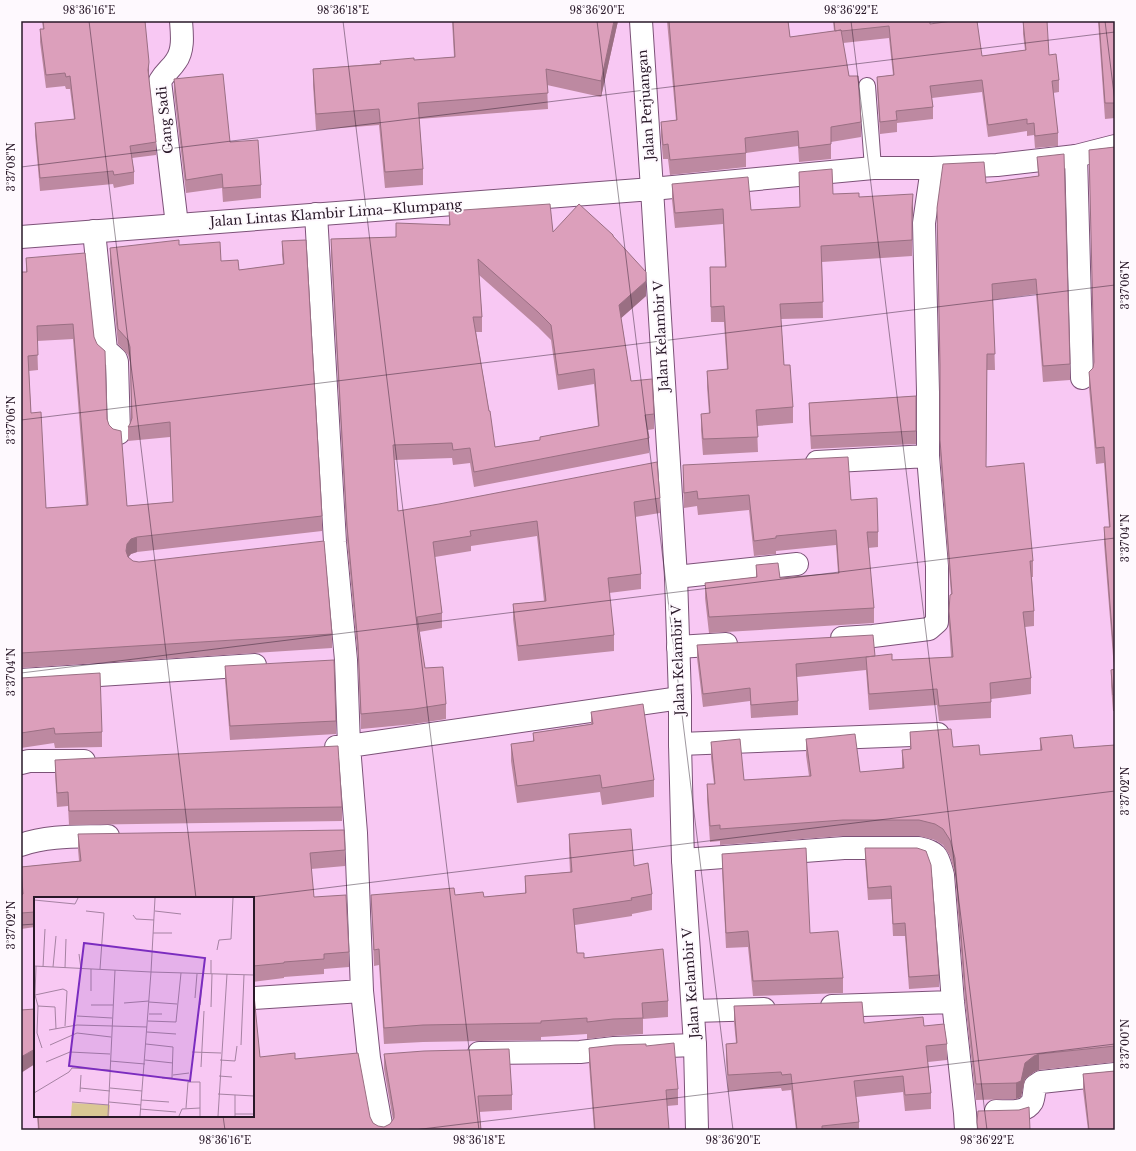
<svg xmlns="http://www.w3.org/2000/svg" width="1136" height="1151" font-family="'Libre Baskerville',serif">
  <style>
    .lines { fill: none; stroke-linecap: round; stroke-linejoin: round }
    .service-casing { stroke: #7c5278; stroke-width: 18 }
    .minor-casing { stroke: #7c5278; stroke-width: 24 }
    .tertiary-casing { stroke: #7c5278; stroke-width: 24 }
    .primary-casing { stroke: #7c5278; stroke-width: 24 }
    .service { stroke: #fff; stroke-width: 16 }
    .minor { stroke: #fff; stroke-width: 22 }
    .tertiary { stroke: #fff; stroke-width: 22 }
    .primary { stroke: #fff; stroke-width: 22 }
    .wall { fill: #bd89a1; fill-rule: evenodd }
    .shaded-wall { fill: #9a6f83 }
    .building { fill: #dc9fbb; stroke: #9a6f83; fill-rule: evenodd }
    .ticks { fill: none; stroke: #291828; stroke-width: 1; stroke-opacity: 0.45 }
    .labels { text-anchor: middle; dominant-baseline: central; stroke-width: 4; stroke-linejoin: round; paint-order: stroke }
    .street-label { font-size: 13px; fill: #291828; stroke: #fef9fe }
    .inset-road { fill: none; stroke: #a582a2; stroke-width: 1 }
    .view { fill: #7b2cbf; fill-opacity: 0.15; stroke: #7b2cbf; stroke-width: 2 }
    .inset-edge { fill: none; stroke: #291828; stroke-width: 2 }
    .neatline { fill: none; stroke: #291828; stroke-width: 1.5 }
    .ticks-label { font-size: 10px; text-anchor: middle; fill: #291828 }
  </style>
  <rect width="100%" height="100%" fill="#f8c8f3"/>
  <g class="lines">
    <defs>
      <path id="service" d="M867,86L873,168"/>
      <path id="minor" d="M641,21L652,189
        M1076,156L1082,378
        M316,214L335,542L346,660L349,746L356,833L362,991L369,1058L382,1130
        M177,225L160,81C166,71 171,69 176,61C184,50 182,34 181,21
        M94,231L106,350L116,359L117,362L119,433
        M817,462L928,456
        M676,577L797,564
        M842,638L873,636L929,629L937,622V566L928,456V392L924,223L932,168
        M678,647L726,644
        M21,680L255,665
        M680,744L938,734
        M336,747L349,746L680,698
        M21,763L29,761H84
        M21,845C49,835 79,837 108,836
        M683,860L844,848H919C939,852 938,858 943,875L953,1002L965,1113L966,1130
        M253,998L362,991
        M832,1006L953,1002
        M693,1011L764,1009
        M479,1053L580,1052L614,1048L695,1045
        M996,1111C1008,1111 1025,1114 1032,1102C1034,1098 1034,1091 1035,1086L1041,1082L1115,1074"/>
      <path id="tertiary" d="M652,189L873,168H932L997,165L1076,156L1115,146"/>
      <path id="primary" d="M21,237L652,189L676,577L680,698V744L683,860L695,1045L697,1130"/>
    </defs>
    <use href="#service" class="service-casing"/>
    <use href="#minor" class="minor-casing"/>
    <use href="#tertiary" class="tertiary-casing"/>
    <use href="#primary" class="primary-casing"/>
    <use href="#service" class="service"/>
    <use href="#minor" class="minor"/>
    <use href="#tertiary" class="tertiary"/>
    <use href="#primary" class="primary"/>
  </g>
  <path class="wall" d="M42,21H145L149,75V78L156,142V155L132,158L134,172V184L114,188L113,184L40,191L35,135V123L74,119L70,89H66L65,86L46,88L40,42V29H43Z
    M452,21H618L601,97L547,85L548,109L419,119L423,169V185L385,188L379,125L316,130L313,85V69L454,57Z
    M667,21H788L790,37L834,31L833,21H930V24L982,56L1025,50L1023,34V21L1049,55L1059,80V92L1053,93L1058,133V146L1035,148L1034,135L1027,136V131L988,137L982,92L932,98L933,107V119L897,123V132L880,134L877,89V77L893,75L889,38L843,43L849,76L861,122V137L831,142V159L799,162L798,146L746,153V167L670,175L668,159H663L661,136V122L676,120Z
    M1098,21H1115V118L1105,119Z
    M174,79L230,142L261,185V198L223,202L222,188L186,193L174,93Z
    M1115,147V711H1113L1111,686V670L1114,669L1104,543V527H1109L1104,463L1096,464L1089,388V372L1093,368L1094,363L1089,150Z
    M1037,157L1070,364V380L1043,382L1036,294L993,300L995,370H987L986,467L1033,561V577H1032L1034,611V626L1025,627L1031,678V694L991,699V718L939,721L937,705L869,710L866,670L797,677L798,701V715L751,718L750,701L703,707L697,658V645L875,656L892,660L951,657L949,626V611L951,594L940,455V381L937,208L986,183L1038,176Z
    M799,172L833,194L859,197L913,210L912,221V256L822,262L823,318L781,319L784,365L793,407V423L757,426L758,452L703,455L701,430V414H709L707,387V371L727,370L724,322H711L710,283V267H725L723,224L675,228L672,200V184L751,210L800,207Z
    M449,211L553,232L613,237L646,296L621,318L631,381L654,414V429L648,430L649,438V453L474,487L470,463L453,465L452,458L394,460L398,511L660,498V513L635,517L641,574V589L609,593L614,635V651L518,661L513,619V604L544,601L537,536L471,546V551L435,557L442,613V628L419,632L425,668L446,704V719L414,724L361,729L358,659L347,541L331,254V239L396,237L449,225ZM479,275L538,327L551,340L558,390L594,384L598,426L540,437V440L495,447L476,332H482V317Z
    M282,241L322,516V531L137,552L131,554L128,557L133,561L332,634V648L21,668V272H26V258L94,337L107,419L127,506L173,502L170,437L128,441V427L130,424L131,420L130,362L128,355L118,344L110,263V248L179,245L221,261L239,270L283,264L282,255ZM73,339L86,505L46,508L31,413L29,371L38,370L37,341Z
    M916,396V444L811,449L809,417V403Z
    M683,465L851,500L878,532V547L868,548L874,608V623L709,633L705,598V583L756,577V565L780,578L838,573L836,545L776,551V554L754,556L749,510L698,515L697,506L684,508L683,481Z
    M225,666L336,721V734L230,740L225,680Z
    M21,678L102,732V747L55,748L54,743L21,748Z
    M591,712L654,780V797L602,805L600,792L517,803L511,761V744L533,741V733L591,724Z
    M910,732L953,747L980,755L1040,750V738L1074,748L1115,745V1062L1039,1070L1034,1072L1025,1079L1021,1097L1016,1099L976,1100L965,1001L955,874L950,856L943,845L935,840L919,836H843L720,845V841L710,842L707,800V784H714L711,758V742L744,780L809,776L806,755V739L860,772L902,769V750L910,749Z
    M55,760L342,807V821L69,825L68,806L57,807L55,774Z
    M78,834L345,850V866L311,869L314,897L349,952V967L324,969V974L284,977V978L253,982V898H35V927L21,929V895H22L21,888V867L79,861L78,849Z
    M569,834L634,866L652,894V910L632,914V916L575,925L577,953L584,958L668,1001V1017L643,1019V1034L613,1036L587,1039V1034L541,1037V1040L423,1042L384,1044L379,965L374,966L371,895H455L484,897L525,893V876L570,872L569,850Z
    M865,848H917L939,975V987L909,989L905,936H893L891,899L868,900L865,860Z
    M722,854L810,933L843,978V993L753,996L748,947L726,948L722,870Z
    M734,1006L864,1023L924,1026L947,1044V1060L928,1062L931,1093V1109L905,1111L903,1092L856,1097L859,1122V1130H796L791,1090L782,1091L781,1088L728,1091L726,1060V1044L736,1043L734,1022Z
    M646,1046L678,1089V1105L667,1106L594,1130L589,1064V1048Z
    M384,1054L512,1095V1110L479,1112L481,1130H38L37,1116H253L260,1057L295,1059L370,1117L373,1123L378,1126L384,1127L390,1124L393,1120L384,1069Z
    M1115,1071V1130H1088L1083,1090V1074Z"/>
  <path class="shaded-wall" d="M614,21H618L601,97V81Z
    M149,62V75L148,82V70Z
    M913,194V210L912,223V208Z
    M646,281V296L619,320V305Z
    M137,537V552L131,554L127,559L126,551L127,544L131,539Z
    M35,1049V1064L21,1073V1057Z
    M1039,1054V1070L1034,1072L1025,1079L1021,1097L1016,1099V1083L1025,1063L1034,1056Z"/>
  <path class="building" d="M43,21H145L149,62L148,70L156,142L130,146L134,172L114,175L113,171L40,178L35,123L75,119L70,76L66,77L65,73L46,75L40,29H44Z
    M453,21H614L601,81L546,69L548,93L418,103L423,169L385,172L379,109L316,114L313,69L381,64L380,61L414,58V60L455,57Z
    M669,21H788L790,37L841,30L849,76H858L861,122L831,127V144L799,148L798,131L745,138L746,153L670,160L668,144L663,145L661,122L677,120Z
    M834,21H930V24L952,21H977L982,56L1026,50L1023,21H1047L1049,55L1056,54L1059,80L1052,81L1058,133L1035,136L1034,123L1027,124V119L988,125L982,80L930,86L933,107L896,111L897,120L880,122L877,77L894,75L889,26L842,31L841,30L835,31Z
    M1099,21H1115V103H1105Z
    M223,74L230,142L258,140L261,185L223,188L222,174L186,180L174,79Z
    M1115,147V695H1113L1111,670L1115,669L1104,527H1110L1104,447L1096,448L1089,372L1093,368L1094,362L1089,150Z
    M1064,154L1070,364L1043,366L1036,279L992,284L995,354H987L986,467L1024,463L1033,561H1030L1034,611L1023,612L1031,678L990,683L991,702L939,706L937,689L869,694L866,657L892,654V660L953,657L949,611L950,595L952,594L940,440V365L937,208L943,164L984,162L986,183L1039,176L1037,157Z
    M832,169L833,194L859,193V197L913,194L912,208V240L821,246L823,302L780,304L784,365H790L793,407L756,410L758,437L703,439L701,414L710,413L707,371L728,369L724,306L711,307L710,267H726L723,209L675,213L672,184L748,177L751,210L800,207L799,172Z
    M550,204L553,232L579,204L613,235V236L646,272V281L619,305L631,381L652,379L654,414L645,415L649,438L474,472L470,448L453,450L452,443L393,445L398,511L439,504L657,462L660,498L634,502L641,574L608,578L614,635L518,646L513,604L546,601L537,521L470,531L471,536L433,542L442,613L417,617L425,668L443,667L446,704L414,709L361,714L358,644L347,526L331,239L396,237V223L450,225L449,211ZM478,259L538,312L551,325L558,375L594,369L599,426L540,437V440L495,447L490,411H489L473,317H482Z
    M179,240V245L220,242L221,261L238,260L239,270L284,264L282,241L306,240L322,516L137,537L131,539L127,544L126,551L128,557L133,561L139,562L324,541L332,634L21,653V272H27L26,258L85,253L94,337L97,344L105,351L107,419L109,425L113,429L121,431L127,506L173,502L170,422L128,427L130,424L132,418L130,347L128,340L118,329L110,248ZM73,324L88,505L46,508L41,412L31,413L28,356L38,355L37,326Z
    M916,396V431L811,436L809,403Z
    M848,457L851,500L877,498L878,532H867L874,608L709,617L705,583L757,577L756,565L778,563L780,578L839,573L836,530L776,536V538L754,541L749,495L698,499L697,491L684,493L683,465Z
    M873,635L875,656L796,664L798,701L751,705L750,688L703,694L697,645Z
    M334,660L336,721L230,726L225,666Z
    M100,673L102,732L55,734L54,728L21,733V678Z
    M643,704L654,780L602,788L600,775L517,786L511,744L534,741L533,733L593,724L591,712Z
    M951,729L953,747L979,745L980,755L1042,750L1040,738L1072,735L1074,748L1115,745V1046L1039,1054L1034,1056L1025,1063L1021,1081L1016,1083L976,1084L965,985L955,858L950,840L943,829L935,824L919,820H843L720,829V825L710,826L707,784H715L711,742L740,739L744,780L811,776L806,739L855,734L860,772L904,768L902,750L911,749L910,732Z
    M338,746L342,807L69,811L68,792L57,793L55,760Z
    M631,829L634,866L648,863L652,894L631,898L632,900L573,909L577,953H584V958L663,949L668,1001L642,1003L643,1018L613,1019L587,1022V1018L541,1021V1023L423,1025L384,1028L379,949L374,950L371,895L454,888L455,895L483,892L484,897L526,893L525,876L572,872L569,834Z
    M344,830L345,850L310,853L314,897L346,895L349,952L324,954V959L284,962V963L253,966V898H35V912L21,913V895L23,894L21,867L81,861L78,834Z
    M806,848L810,933L838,931L843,978L753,981L748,931L726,933L722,854Z
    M865,848H917L926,851L931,865L939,975L909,977L905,923L893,924L891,886L868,888Z
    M253,995H254L260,1057L295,1053V1059L358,1053L370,1117L373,1123L378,1126L384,1127L390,1124L394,1118V1113L384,1054L424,1051L509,1049L512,1095L478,1096L481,1130H39L38,1116H253Z
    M862,1002L864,1023L923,1017L924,1026L944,1024L947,1044L926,1046L931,1093L905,1095L903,1076L854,1081L859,1122L822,1126V1130H797L791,1074L782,1075L781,1072L728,1075L726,1044L737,1043L734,1006Z
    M35,1009V1055V1049L21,1057V1010Z
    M674,1043L678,1089L666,1090L669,1130H589H595L589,1048L615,1045L646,1044V1046Z
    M1115,1071V1129L1104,1130H1089L1083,1074Z
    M1029,1107L1030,1130H978L977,1122L978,1111L1019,1110Z"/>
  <path class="ticks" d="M89,21L196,898M343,21L479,1130M597,21L733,1130M851,21L987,1130M1105,21L1115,102M21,167L1115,32M21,420L1115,285M21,673L1115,538M244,898L1115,791M21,925L35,924M223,1116L225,1130M414,1130L1115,1044"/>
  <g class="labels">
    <g class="street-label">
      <text transform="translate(646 105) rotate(-94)">Jalan Perjuangan</text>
      <text transform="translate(165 120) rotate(-96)">Gang Sadi</text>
      <text transform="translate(336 213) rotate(-4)">Jalan Lintas Klambir Lima–Klumpang</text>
      <text transform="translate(661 336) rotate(-93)">Jalan Kelambir V</text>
      <text transform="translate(678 660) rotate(-92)">Jalan Kelambir V</text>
      <text transform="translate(691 983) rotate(-94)">Jalan Kelambir V</text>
    </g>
  </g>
  <g transform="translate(34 897)">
    <rect width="220" height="220" fill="#f8c8f3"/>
    <path d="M38,206L76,208L75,219H37Z" fill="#dac794"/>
    <path class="inset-road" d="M121,1L117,75L220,78M0,3L41,7L44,1M52,14L70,16L66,72M121,14L147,17M99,18L102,22L120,23M119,36H138M183,53L185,43L197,42L199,1M45,57L47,72M0,69L117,75L106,219M2,69L1,98L29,92L33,94L31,129M9,70L11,32M19,70L22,39M31,71L32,42M57,72V94M177,77V63M1,98L4,109L3,136L8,151M161,101L163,77M115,105L143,107M90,106L115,104M57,108H79M166,108L169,76M4,109L21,110L22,132M177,110L178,77M115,117H128M43,119L78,121M114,124L142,125L147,76M15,133L43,128L113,130M113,135L142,137M112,147L139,150L138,181H128M16,148L43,136L77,140M207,148L210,78M158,155L187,156M111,163L139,166M186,163L201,164L203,149M76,164L111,167M12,165L36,155L76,157M167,170L170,114M139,178L155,176M185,179L198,180M46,191L76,194M76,191L108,194M46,195L47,178M0,196L35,175L38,171L76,173M184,197L220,199M107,203L135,205M38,205L75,208M75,205L107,208M152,211L154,185H166V219M106,212L142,215M201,217H220M74,219L81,73M145,219L148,212L166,211M184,219L193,77M201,219V198"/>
    <path class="view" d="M50,46L171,61L156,184L35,169Z"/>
    <rect width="220" height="220" class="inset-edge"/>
  </g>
  <rect width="1136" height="1151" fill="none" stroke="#fef9fe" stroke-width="44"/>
  <rect x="22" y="22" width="1092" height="1107" class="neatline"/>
  <g class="ticks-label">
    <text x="89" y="14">98°36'16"E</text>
    <text x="343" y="14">98°36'18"E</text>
    <text x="597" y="14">98°36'20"E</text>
    <text x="851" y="14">98°36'22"E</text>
    <text transform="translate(11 167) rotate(-90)" y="4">3°37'08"N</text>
    <text transform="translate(1125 285) rotate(-90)" y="4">3°37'06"N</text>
    <text transform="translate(11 420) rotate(-90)" y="4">3°37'06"N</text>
    <text transform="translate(1125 538) rotate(-90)" y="4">3°37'04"N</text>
    <text transform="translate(11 672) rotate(-90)" y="4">3°37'04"N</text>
    <text transform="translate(1125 791) rotate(-90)" y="4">3°37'02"N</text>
    <text transform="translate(11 925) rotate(-90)" y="4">3°37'02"N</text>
    <text transform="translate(1125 1044) rotate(-90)" y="4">3°37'00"N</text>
    <text x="225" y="1144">98°36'16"E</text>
    <text x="479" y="1144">98°36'18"E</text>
    <text x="733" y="1144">98°36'20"E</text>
    <text x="987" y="1144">98°36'22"E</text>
  </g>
</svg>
